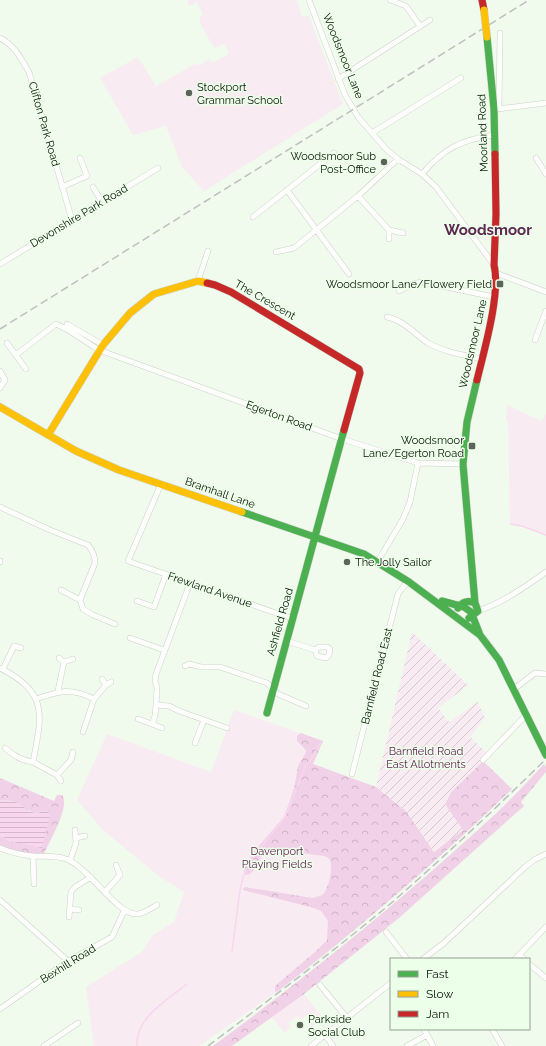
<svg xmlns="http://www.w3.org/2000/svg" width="546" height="1046" font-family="Raleway,sans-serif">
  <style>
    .green { fill: #f8ecf2 }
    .forest { fill: url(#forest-crowns) }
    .garden { fill: url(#garden-furrows) }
    .water { fill: url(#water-rules) }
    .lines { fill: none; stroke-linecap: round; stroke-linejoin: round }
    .stream { stroke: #f8d6ee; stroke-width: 1.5 }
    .street-casing { stroke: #cbd2c8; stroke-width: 6 }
    .fast-casing { stroke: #cbd2c8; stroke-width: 8 }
    .slow-casing { stroke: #cbd2c8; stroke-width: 8 }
    .jam-casing { stroke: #cbd2c8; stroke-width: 8 }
    .street { stroke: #fdfefc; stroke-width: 5 }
    .fast { stroke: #4caf50; stroke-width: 7 }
    .slow { stroke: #ffc107; stroke-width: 7 }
    .jam { stroke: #c62828; stroke-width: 7 }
    .rail { stroke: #bdc0bd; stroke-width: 1.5; stroke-dasharray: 8 4; stroke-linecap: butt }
    .slow-bridge-casing { stroke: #cbd2c8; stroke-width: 8; stroke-linecap: butt }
    .slow-bridge { stroke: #ffc107; stroke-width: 7 }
    .poi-dot { fill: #5c635a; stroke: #ecffe8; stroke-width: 1.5 }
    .labels { text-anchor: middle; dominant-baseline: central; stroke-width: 3; stroke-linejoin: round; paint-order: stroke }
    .street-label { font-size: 11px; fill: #0c120b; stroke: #ecffe8 }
    .poi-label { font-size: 11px; fill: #0c120b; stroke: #ecffe8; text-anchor: start }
    .park-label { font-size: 11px; fill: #631757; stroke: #ecffe8 }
    .district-label { font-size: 15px; font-weight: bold; fill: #5e2754; stroke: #ecffe8 }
  </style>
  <defs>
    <pattern id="forest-crowns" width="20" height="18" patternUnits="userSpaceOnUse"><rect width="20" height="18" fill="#f1d1e7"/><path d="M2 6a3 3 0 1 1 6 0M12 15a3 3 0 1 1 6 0" fill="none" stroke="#cdb2c5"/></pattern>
    <pattern id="garden-furrows" width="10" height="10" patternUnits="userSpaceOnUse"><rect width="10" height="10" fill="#f8ecf2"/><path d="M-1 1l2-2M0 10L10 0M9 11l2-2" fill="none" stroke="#d3c9ce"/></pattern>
    <pattern id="water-rules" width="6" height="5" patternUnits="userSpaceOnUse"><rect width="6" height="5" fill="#f8d6ee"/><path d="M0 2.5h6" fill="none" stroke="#d3b7cb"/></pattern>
  </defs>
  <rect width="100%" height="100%" fill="#f0faed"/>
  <path class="green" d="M188,0H297L302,17L309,16L343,104L204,191L181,166L176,151L166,126L133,135L100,78L138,57L156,86L195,64L199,65L210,59L212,63L229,54L225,44L214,48L200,23V17L203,14L197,2L190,6L188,3Z
    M507,405L541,421L546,414V535L522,526L510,524L508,421H506Z
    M234,710L323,741L313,764L376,787L434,852L277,992L199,1046H94L86,987L142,952L153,935L174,922L184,892L160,877L103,830L77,800L107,734L211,772Z
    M304,994L323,1018L310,1029L308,1027L315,1020L310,1013L301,1020L298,1016L288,1023L291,1027L284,1033L272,1017Z"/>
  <path class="forest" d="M301,733L323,741L313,764L376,787L406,811L434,852L445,804L451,792L483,761L512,789C438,861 359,928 277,992L275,991V986L315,952L327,940L328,921L321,911L314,908L243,890L244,887L313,898C317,897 322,896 324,893C329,887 334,865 329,859C328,857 326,857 324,856L269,849C258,856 258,870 248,875L244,874V870L251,855L284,817L294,789L298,766L306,752L305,749L297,741V736Z
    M544,764L546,767V772L521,802L524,806L399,918L304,994L232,1046H213C309,975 403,899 491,818C510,801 527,782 544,764Z
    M0,778L54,801L57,795H62C71,805 49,842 44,854C30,855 12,852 0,845V835L9,841L25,843L43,810L38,814L28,810L25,823L24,824H21V816L23,815L26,811L12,801L0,800Z"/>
  <path class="garden" d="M412,632L468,685L438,708L449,722L478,702L485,718L470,737L488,754L483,761L451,792L445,804L463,830L434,852L406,811L376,787Z"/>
  <path class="water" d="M0,800C9,801 22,801 26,810L38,814L43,810L48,811L50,816L42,848L9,841L0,835Z"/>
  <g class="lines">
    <path class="stream" d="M511,524L522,526L546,535
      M232,952L240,890L244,874L256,853L285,817L306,765L311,760L321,742
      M137,1046C135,1018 167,1000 187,984"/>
    <defs>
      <path id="street" d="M309,0L345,95L358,117L387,150L398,159L422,174L436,187L494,265
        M390,0L406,6L420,26
        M0,38C14,45 21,58 29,72L72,220
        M338,79L430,20
        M497,109L546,103
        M499,109L500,33
        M372,133L461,78
        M536,158L546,174
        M422,174C444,148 461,140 494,135
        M62,187L87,176L80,158
        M93,187L102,202
        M287,190L349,274
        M358,196L389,230V239
        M253,217L334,153
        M389,230L403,233
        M276,252L294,248L358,196L398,159
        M0,264L158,168
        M496,273L546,292
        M198,281L208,251
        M399,291L413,284L422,282L494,297
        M387,317C403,320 415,334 428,343C444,352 464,355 482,359
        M67,324L103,345
        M535,340L546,311
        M7,343L26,369
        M16,355L56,324L68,330L99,350L342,439L418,463L463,464
        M0,371L5,380L0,388
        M161,484L128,561L293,619
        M0,507L50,530L88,545C93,551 95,556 95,563L80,600L61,590
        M0,561V562
        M378,561L403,519L410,502L418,463
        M190,583L156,674L155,681L157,688L156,705L169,706L179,711L227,728
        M80,600L83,609L93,615L115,624
        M137,601L154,607L166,574
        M478,611C502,603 525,587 546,572
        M130,638L164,650
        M287,641L315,650L319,647H327L330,649L329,655L326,658L317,656L315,650
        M59,658L64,662L73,659
        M185,666L189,664L201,667H220L267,683L278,694L306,706
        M0,668C49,693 42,715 33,762L57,775L61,781
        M3,669L14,646L21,648
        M102,679L106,685
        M514,689L535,673L546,674
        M58,691L64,662
        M36,699C59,691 71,687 94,699L106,685L111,682
        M138,719L152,724L155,716L156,705
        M152,724L162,728
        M83,732L94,699
        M195,743L204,720
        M5,748C15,756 20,760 33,762
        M483,760L526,715
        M352,774L398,594L408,581
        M57,775L71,760L73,752
        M76,838L85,836
        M0,848C10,852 22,855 33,856C44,857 55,855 66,859C89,867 117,916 138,914C144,913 152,908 157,905
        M33,856L34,884
        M70,861L76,843L75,830
        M105,892L120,875L116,865
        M0,900L68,961
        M70,909L79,910
        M69,917L71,892L75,887L91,877
        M386,932L407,959
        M519,955L524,959
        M423,959L444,943L525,867L534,860L546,854
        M515,959L546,927
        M529,964L546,978
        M320,985L347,1018
        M0,1009L65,963L112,937L124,911
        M424,1029L433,1046
        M492,1029L502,1046
        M325,1035L333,1046
        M44,1046L78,1023
        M311,1046L391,983
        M407,1046L427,1035"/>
      <path id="fast" d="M487,37L494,109L495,154
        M242,512L364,554L409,582L480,635
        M442,601L464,607L471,612L480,635L499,660L546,755
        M475,603L463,464L467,422L477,380
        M458,608C462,602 468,600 475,603L478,611L469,618
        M267,713L344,430"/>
      <path id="slow" d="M0,407L76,451L119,470L242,512
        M48,435L103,345L130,313L154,294L198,281L207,283"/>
      <path id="jam" d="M482,0L484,10
        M207,283L215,285L231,292L359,369L360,373L344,430
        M477,380C484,351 501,293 494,265L496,214L495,154"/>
    </defs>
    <use href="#street" class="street-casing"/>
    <use href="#fast" class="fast-casing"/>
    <use href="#slow" class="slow-casing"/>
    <use href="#jam" class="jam-casing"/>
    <use href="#street" class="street"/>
    <use href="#fast" class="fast"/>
    <use href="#slow" class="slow"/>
    <use href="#jam" class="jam"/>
    <path class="rail" d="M0,329L529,0
      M208,1046C269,1000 330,954 389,905C443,858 495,809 546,759"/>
    <defs>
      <path id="slow-bridge" d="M484,10L487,37"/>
    </defs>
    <use href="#slow-bridge" class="slow-bridge-casing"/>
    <use href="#slow-bridge" class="slow-bridge"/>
  </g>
  <g class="poi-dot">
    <circle cx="189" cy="93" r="4"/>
    <circle cx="384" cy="162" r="4"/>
    <rect x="496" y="280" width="8" height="8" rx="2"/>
    <rect x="468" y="442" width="8" height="8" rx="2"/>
    <circle cx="347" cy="562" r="4"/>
    <circle cx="300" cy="1025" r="4"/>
  </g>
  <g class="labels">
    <g class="street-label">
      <text transform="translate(343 56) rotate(68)">Woodsmoor Lane</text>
      <text transform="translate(44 124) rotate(74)">Clifton Park Road</text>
      <text transform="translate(483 133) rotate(-92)">Moorland Road</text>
      <text transform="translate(79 216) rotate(-31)">Devonshire Park Road</text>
      <text transform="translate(265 300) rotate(30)">The Crescent</text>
      <text transform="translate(473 344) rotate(-77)">Woodsmoor Lane</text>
      <text transform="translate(279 416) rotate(20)">Egerton Road</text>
      <text transform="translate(220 493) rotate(19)">Bramhall Lane</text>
      <text transform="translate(210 590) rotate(19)">Frewland Avenue</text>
      <text transform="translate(280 622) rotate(-74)">Ashfield Road</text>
      <text transform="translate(377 676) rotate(-76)">Barnfield Road East</text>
      <text transform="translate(68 964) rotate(-32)">Bexhill Road</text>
    </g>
    <g class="poi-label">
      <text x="197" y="87">Stockport<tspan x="197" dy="13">Grammar School</tspan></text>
      <text x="376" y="156" text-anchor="end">Woodsmoor Sub<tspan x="376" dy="13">Post-Office</tspan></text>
      <text x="492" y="284" text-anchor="end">Woodsmoor Lane/Flowery Field</text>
      <text x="464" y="440" text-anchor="end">Woodsmoor<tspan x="464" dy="13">Lane/Egerton Road</tspan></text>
      <text x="355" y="562">The Jolly Sailor</text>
      <text x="308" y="1019">Parkside<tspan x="308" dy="13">Social Club</tspan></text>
    </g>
    <g class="park-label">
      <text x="426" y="751">Barnfield Road<tspan x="426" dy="13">East Allotments</tspan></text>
      <text x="277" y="851">Davenport<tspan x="277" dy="13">Playing Fields</tspan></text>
    </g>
    <g class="district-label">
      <text x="488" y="230">Woodsmoor</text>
    </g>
  </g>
  <rect x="390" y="958" width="140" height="72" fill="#ecffe8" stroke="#92a090"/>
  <rect x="398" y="971" width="20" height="6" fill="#4caf50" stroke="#92a090"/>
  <text x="426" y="978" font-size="12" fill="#0c120b">Fast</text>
  <rect x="398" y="991" width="20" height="6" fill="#ffc107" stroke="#92a090"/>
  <text x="426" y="998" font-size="12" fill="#0c120b">Slow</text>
  <rect x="398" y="1011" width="20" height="6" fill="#c62828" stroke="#92a090"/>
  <text x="426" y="1018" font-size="12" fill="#0c120b">Jam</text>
</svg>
